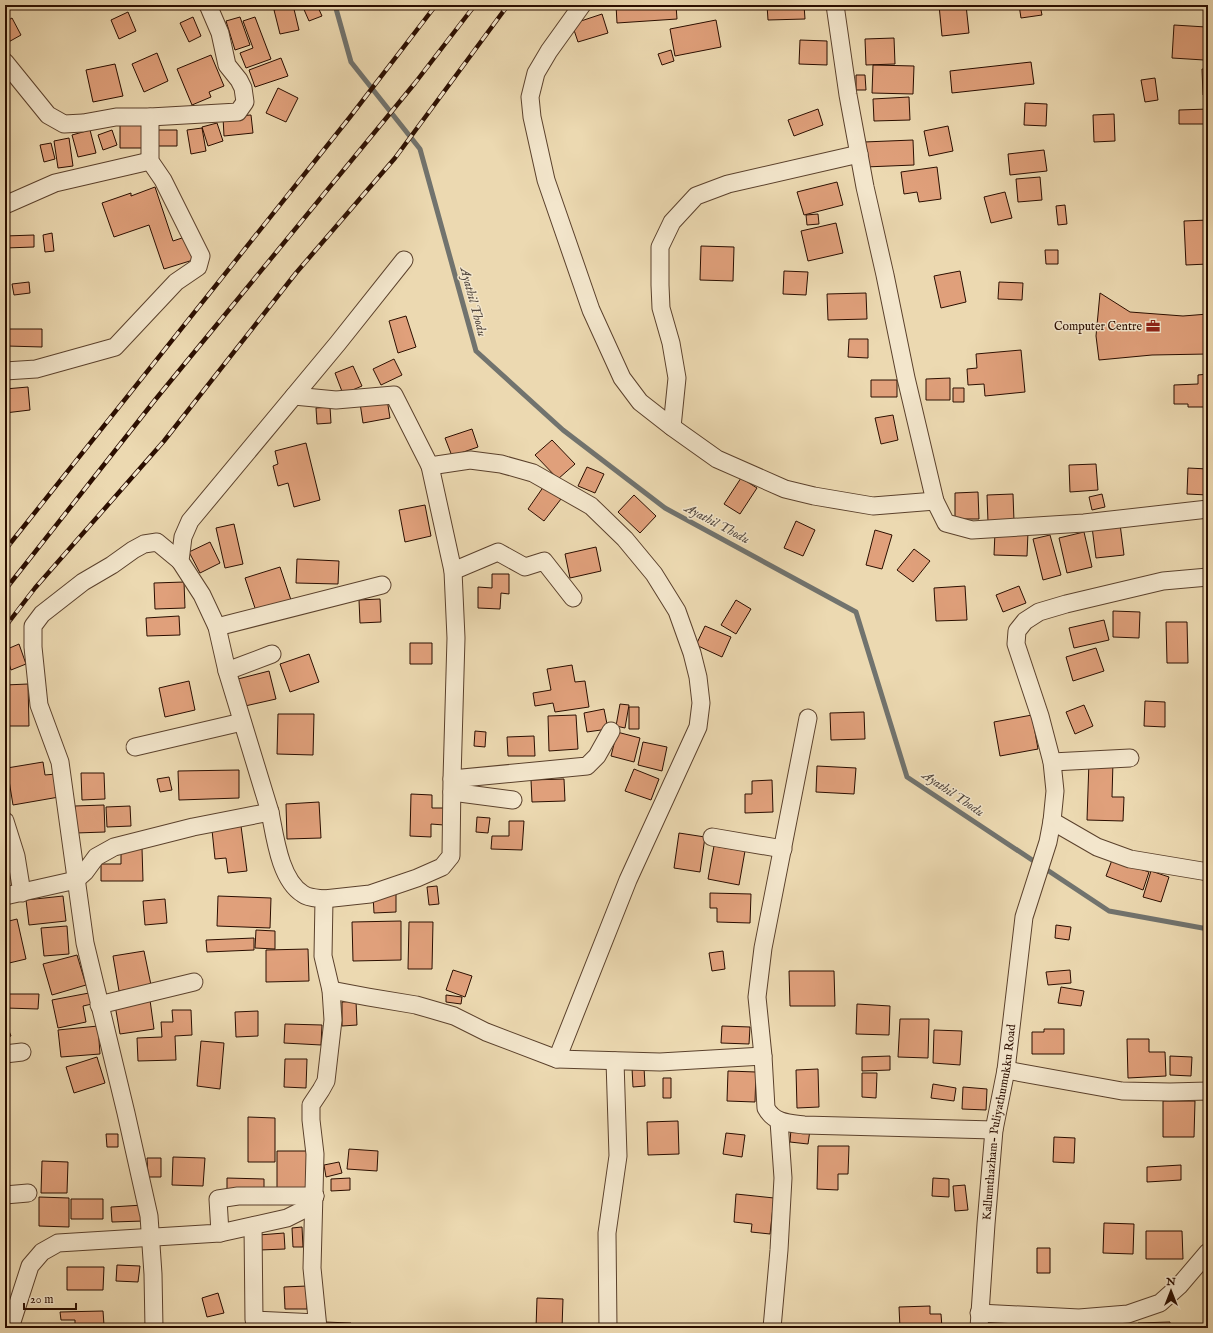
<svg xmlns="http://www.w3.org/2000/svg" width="1213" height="1333" font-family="'IM FELL English',serif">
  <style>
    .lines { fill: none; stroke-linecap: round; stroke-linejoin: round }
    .stream { stroke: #71736e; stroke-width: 5 }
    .building { fill: #e0a07b; stroke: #2b0e00 }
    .minor-casing { stroke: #5b412c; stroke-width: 19 }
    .minor { stroke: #f3e6cc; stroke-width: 17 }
    .rail-casing { stroke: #2b0e00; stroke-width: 4.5 }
    .rail { stroke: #f3e6cc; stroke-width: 3; stroke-dasharray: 9; stroke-linecap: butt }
    .labels { text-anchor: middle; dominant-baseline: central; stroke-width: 3; stroke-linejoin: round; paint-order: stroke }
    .poi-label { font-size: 12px; fill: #2b0e00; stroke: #f3e6cc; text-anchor: end }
    .street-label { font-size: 12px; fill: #2b0e00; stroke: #f3e6cc }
    .water-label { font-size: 13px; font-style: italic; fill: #544940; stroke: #f3e6cc }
  </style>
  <rect width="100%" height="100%" fill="#ecd9b1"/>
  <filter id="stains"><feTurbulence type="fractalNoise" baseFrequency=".005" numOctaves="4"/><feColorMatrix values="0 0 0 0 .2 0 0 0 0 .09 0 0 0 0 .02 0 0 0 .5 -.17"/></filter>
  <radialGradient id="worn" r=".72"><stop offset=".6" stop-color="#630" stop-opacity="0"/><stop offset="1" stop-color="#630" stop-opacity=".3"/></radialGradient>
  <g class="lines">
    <path class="stream" d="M335,5L351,62L420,149L476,351L563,430L665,508L856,612L907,777L1109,911L1208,929"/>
  </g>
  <path class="building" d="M293,5L299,30L280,34L274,10Z
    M302,5H317L322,16L309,21Z
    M616,5H676L677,19L617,23Z
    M767,5H804L805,19L768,20Z
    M939,5H966L969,33L942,36Z
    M1019,5H1040L1042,15L1021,18Z
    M128,12L136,31L119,39L111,20Z
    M602,14L608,33L578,42L572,24Z
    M193,17L201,36L189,42L180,23Z
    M240,17L250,45L235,50L226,21Z
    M255,17L271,59L246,68L240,53L253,48L243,21Z
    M12,18L21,35L5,44V22Z
    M716,20L721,47L675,56L670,29Z
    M1174,25L1206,27L1204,60L1172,58Z
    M894,38L895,64L866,65L865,39Z
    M800,40L827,41V65L799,64Z
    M671,50L674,61L662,65L658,54Z
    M157,53L168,81L144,92L132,64Z
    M211,55L224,86L209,92L211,97L192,105L177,69Z
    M281,58L288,76L255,87L249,70Z
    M1031,62L1034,84L952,93L950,71Z
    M115,64L123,96L93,102L86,70Z
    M873,65L914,66L913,94L872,93Z
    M1202,69H1208V95H1203Z
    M856,75H865L866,90H856Z
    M1155,78L1158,100L1145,102L1141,80Z
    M278,88L298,98L286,122L266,113Z
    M909,97L910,120L874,121L873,99Z
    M1025,103L1047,104L1046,126L1024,125Z
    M818,109L823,125L794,136L788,120Z
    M1208,109V124H1179V110Z
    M1114,114L1115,141L1094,142L1093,115Z
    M251,115L253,133L224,136L223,117Z
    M120,123H143V148H120Z
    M217,123L223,141L208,146L202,127Z
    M948,126L953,151L929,156L924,131Z
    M202,128L206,151L191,154L187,130Z
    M90,130L96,153L78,157L72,135Z
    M112,130L117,145L103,150L98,135Z
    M154,130H177V146H154Z
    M69,138L73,166L58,168L54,141Z
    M913,140L914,165L865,167L864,142Z
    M51,143L55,159L44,162L40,145Z
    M1044,150L1047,171L1010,175L1008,154Z
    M937,167L941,199L919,202L917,192L904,194L901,172Z
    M5,173L10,195L5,197Z
    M1040,177L1042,200L1018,202L1016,179Z
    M837,182L843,205L804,215L797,192Z
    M155,187L173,241L185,237L193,260L164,269L149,225L114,237L102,203L131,193V196Z
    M1005,192L1012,218L991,223L984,197Z
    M1065,205L1067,224L1058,225L1056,206Z
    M818,214L819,224L807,225L806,215Z
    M1208,220V264L1186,265L1184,221Z
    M836,223L843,253L808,261L801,231Z
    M52,233L54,251L45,252L43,235Z
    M34,235V247L5,248V236Z
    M701,246L734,247L733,281L700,280Z
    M1045,250H1058V264H1046Z
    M784,271L808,272L806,295L783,294Z
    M960,271L966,302L941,308L934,276Z
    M29,282L30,293L14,295L12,284Z
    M999,282L1023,283L1022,300L998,299Z
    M866,293L867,319L828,320L827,294Z
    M1100,293L1130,312L1183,316L1208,314V354L1152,355L1099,360L1096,336Z
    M406,316L416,347L398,353L389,321Z
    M7,329H42V347L7,346Z
    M849,339H868V358L848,357Z
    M1021,350L1025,392L985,396L984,384L968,385L967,369L977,368L976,354Z
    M394,359L402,375L381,385L373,369Z
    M353,366L362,386L343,394L335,373Z
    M1208,374V407H1188V404H1174V385L1198,384V375Z
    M950,378V400H926V379Z
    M871,380H897V397H871Z
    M28,387L30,410L5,413V389Z
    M953,388H964V402H953Z
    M387,399L390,418L363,423L360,403Z
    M330,407L331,423L317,424L316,408Z
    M893,415L898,440L881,444L875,418Z
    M472,429L478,447L452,456L445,438Z
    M552,440L575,464L558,479L535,455Z
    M306,443L320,500L294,507L288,483L278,486L273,466L278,464L275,451Z
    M1096,464L1098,490L1070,492L1069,465Z
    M587,467L604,474L595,493L578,486Z
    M1188,468L1208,469V495L1187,494Z
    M741,478L757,488L740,514L724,504Z
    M544,486L561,499L544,521L528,509Z
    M978,492L979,519H955V493Z
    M1013,494L1014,521L988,522L987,495Z
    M1102,494L1105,507L1092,510L1089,497Z
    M634,495L656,516L640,533L618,512Z
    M425,505L431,536L405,542L399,510Z
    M796,521L815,530L803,556L784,548Z
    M234,524L243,564L225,568L216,528Z
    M1120,524L1124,555L1096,558L1092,527Z
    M875,530L892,535L882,569L866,565Z
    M995,532H1028L1027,556L994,555Z
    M1084,532L1092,567L1067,573L1059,538Z
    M1050,535L1061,575L1043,580L1033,539Z
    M210,542L220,563L200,573L189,552Z
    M596,547L601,571L570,578L565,554Z
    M914,549L930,561L913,582L897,570Z
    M297,559L339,561L338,584L296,583Z
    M280,567L291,600L256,611L245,578Z
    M492,574H509V594L501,593L500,609L478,608V587L492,588Z
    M184,582L185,608L155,609L154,583Z
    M965,586L967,620L936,621L934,588Z
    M1019,586L1026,603L1003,612L996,595Z
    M380,599L381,622L360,623L359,600Z
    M736,600L751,609L736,634L721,625Z
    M1113,611L1140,612L1139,638L1113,637Z
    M179,616L180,635L147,636L146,618Z
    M1104,620L1109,640L1074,648L1069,628Z
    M1166,622H1187L1188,663H1167Z
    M705,626L731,637L722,657L696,645Z
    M410,643H432V664H410Z
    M19,644L26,664L11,670L5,650Z
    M1096,648L1104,671L1073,681L1066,657Z
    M309,654L319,682L290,692L280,664Z
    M572,665L575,682L585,681L589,707L555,712L553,703L535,706L533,693L551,690L547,669Z
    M269,671L276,699L245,706L238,679Z
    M189,681L195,710L165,717L159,688Z
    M28,684L29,726H5V685Z
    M1145,701L1165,702V727L1144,726Z
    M620,704L629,705L625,728L616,726Z
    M1084,705L1093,726L1075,734L1066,712Z
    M629,707H639V729H629Z
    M604,709L608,729L587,732L584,713Z
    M864,712L865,739L831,740L830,713Z
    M278,714H314L313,755L277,754Z
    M576,715L578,749L549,751L548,716Z
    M1032,715L1038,749L1000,756L994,722Z
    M475,731L486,732L485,747L474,746Z
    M617,732L640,738L634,762L611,756Z
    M534,736L535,756H508L507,737Z
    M643,742L667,747L662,771L638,765Z
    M1089,761H1113L1112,797H1124L1123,821L1087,820Z
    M43,762L45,775L56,774L59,797L13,805L7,768Z
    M817,766L856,768L854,794L816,792Z
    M634,769L659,779L651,800L625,791Z
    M239,770V798L179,800L178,771Z
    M81,773H104L105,799L82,800Z
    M169,777L172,790L160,792L157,779Z
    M564,779L565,801L532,802L531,780Z
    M772,780L773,812L745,813V794H752V781Z
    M411,794L432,795V808H445L444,825L431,824V837L410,836Z
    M319,802L321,838L287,839L286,804Z
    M104,805L105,832L76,833L75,806Z
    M130,806L131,826L107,827L106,807Z
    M477,817L490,818L488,833L476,832Z
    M509,821H524L522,850L491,849L492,836H509Z
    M241,826L247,871L228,873L226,858L215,859L212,830Z
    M679,833L705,837L700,872L674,868Z
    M714,846L745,851L739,885L708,879Z
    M142,848L143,881H101V864H121V849Z
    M1112,860L1149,872L1143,890L1106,876Z
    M1151,871L1169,877L1161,902L1143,897Z
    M437,886L439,904L429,905L427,887Z
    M710,893L751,894L750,923L717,922V908H710Z
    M396,894V912L374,913L373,895Z
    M63,896L66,921L29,925L26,900Z
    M218,896L271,898L270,928L217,926Z
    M165,899L167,923L145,925L143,901Z
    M17,919L26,959L5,964V922Z
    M401,921V960L353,961L352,922Z
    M409,922H433L432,969H408Z
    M1056,925L1071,927L1069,940L1055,938Z
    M67,926L69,954L44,956L41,928Z
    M256,930L275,931V949L255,948Z
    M254,938V950L207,952L206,940Z
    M308,949L309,981L266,982V950Z
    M144,951L151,985L119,991L113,956Z
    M723,951L725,969L712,971L709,953Z
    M77,955L86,985L52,995L43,964Z
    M453,970L472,976L465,997L446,990Z
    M1070,970L1071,983L1048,985L1046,972Z
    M789,971H834L835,1006H790Z
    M1061,987L1084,991L1081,1006L1058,1003Z
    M89,993L92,1004L83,1006L86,1022L58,1028L52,1000Z
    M6,994H39L38,1009L6,1008Z
    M446,995L462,997L461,1004L446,1002Z
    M150,1000L154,1029L120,1034L115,1005Z
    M356,1001L357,1025L342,1026V1002Z
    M857,1004L890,1006L889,1035L856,1034Z
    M172,1010H191L192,1035L175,1036L176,1060L138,1061L137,1038L162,1037L161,1022H173Z
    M258,1011V1036L236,1037L235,1012Z
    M900,1019H929L928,1058L898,1057Z
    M5,1021L11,1036L5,1038Z
    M285,1024L322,1025L321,1045L284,1043Z
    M98,1026L100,1054L61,1057L58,1030Z
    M722,1026L750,1027L749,1044L721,1043Z
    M1044,1029H1064V1054H1032V1032H1044Z
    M934,1030L962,1031L960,1065L933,1063Z
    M1127,1039H1149V1052H1165L1166,1076L1128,1078Z
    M201,1041L224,1043L220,1089L197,1086Z
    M890,1056V1070L862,1071V1057Z
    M1170,1056L1192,1057L1191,1076L1170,1075Z
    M97,1057L105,1083L74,1093L66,1067Z
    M285,1059H307L306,1088L284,1087Z
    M644,1067L645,1086L633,1087L632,1068Z
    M818,1069L819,1107L797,1108L796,1070Z
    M728,1071L756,1072L755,1102L727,1101Z
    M862,1073H877L876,1098L862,1097Z
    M663,1078H671V1098H663Z
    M933,1084L956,1088L954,1101L931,1098Z
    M963,1087L987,1089L986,1110L962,1109Z
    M1163,1101H1195L1194,1137H1163Z
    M248,1117L275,1118V1162H248Z
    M678,1121L679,1154L648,1155L647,1122Z
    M791,1129L810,1130L808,1144L790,1142Z
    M726,1133L745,1135L742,1157L723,1154Z
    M106,1134H118V1147H107Z
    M1206,1136H1208V1155H1206Z
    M1054,1137L1075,1138L1074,1163L1053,1162Z
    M818,1146H849L848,1174H838V1190L817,1189Z
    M349,1149L378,1151L377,1171L347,1169Z
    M277,1151H309L310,1191H277Z
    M173,1157L205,1158L203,1186L172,1185Z
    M147,1158H161V1177H148Z
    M42,1161L68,1162L67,1193H41Z
    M339,1162L342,1173L326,1177L324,1165Z
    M1181,1165V1180L1147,1182V1167Z
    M227,1178L264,1179V1189H227Z
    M350,1178V1190L331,1191V1179Z
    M933,1178L949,1179V1197L932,1196Z
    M965,1185L968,1210L955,1211L953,1186Z
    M736,1194L774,1198L770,1234L751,1232L752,1224L734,1222Z
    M39,1197L69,1198V1227L39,1226Z
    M71,1199H103V1219H71Z
    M143,1205L144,1221L112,1222L111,1207Z
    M1104,1223L1134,1224L1133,1254L1103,1253Z
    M302,1227L303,1247H293L292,1228Z
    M1146,1231H1182L1183,1259H1146Z
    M284,1233L285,1249L260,1250L259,1235Z
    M1037,1248H1050V1273H1037Z
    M117,1265L140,1266L138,1282L116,1281Z
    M67,1267H104L103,1290H67Z
    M307,1286V1309H285L284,1287Z
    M218,1293L224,1313L207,1317L202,1298Z
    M537,1298L563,1299L562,1328H536Z
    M930,1306V1314H941L942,1328H900L899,1307Z
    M103,1311L104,1325L75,1326V1320H61L60,1312Z
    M324,1322L351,1323V1328H324Z
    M1170,1322V1328H1138V1323Z
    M635,1326H658V1328H634Z"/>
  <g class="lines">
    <defs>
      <g id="minor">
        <path d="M582,5L549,51L536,73L530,97L532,117L546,180L591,310L622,378L640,402L672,427L717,459L785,489L814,496L873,506L935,501"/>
        <path d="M835,5L848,95L865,187L885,275L906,378L935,501L946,523L972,530L1084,523L1208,509"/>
        <path d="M5,62L48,115L64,124L83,123L116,117H150L238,112L245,102L243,88L239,80L227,65L220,33L208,5"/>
        <path d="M5,205L55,183L150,161"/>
        <path d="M5,371L36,369L115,347L176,282L198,267L201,256L163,180L150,161V117"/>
        <path d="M294,396L336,400L394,395L430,466L470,460L501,464L533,473L591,506L625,539L654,574L677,611L692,653L698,677L701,703L698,727L628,880L557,1059"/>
        <path d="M672,427L677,378L671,343L661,308L660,285V247L672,222L696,196L728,184L859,154"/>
        <path d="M453,571L498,552L525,567L544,561L573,598"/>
        <path d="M217,627L382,585"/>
        <path d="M227,671L272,654"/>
        <path d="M808,718L763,948L757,997L763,1056L766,1108C774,1123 788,1123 804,1125L994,1130"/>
        <path d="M135,747L242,722"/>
        <path d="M1052,762L1130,758"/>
        <path d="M452,779L587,766L597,756L611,731"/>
        <path d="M452,792L513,800"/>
        <path d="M270,812L227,671L217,627L202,595L180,561L183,537L190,521L338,343L404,260"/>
        <path d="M5,821L16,856L22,893"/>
        <path d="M1052,821L1097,847L1130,859L1208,872"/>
        <path d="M712,837L783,849"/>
        <path d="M5,896L76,880L85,872L96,857L114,847L193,827L270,812C275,837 280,880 303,894C308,898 317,898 324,899L323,956L331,990L333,1020L326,1081L321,1090L311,1105V1120L315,1154L312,1268L318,1328"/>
        <path d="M324,899L370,894L417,878L442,867L451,856L452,779L456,638L453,571L430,466"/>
        <path d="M331,990L368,997L416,1005L454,1016L486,1032L557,1059L660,1062L763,1056"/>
        <path d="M99,1005L194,982"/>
        <path d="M5,1054L22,1052"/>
        <path d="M1006,1070L1122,1091L1170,1092L1208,1091"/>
        <path d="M5,1195L28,1193"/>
        <path d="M253,1226L254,1320L317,1323"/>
        <path d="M220,1233L287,1218L307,1208L315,1196"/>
        <path d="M979,1313L1079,1318L1128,1314L1160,1303L1179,1286L1208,1252"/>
        <path d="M10,1328L30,1266L42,1252L58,1243L220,1233L218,1199L238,1196H315"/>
        <path d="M154,1328L153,1274L149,1216L126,1113L85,943L60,762L39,705L33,647V626L42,614L83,582L112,565L133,550L144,544L157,542L180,561"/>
        <path d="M608,1328L607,1233L618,1156L615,1061"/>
        <path d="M772,1328L779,1250L783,1178L779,1121"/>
        <path id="s1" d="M979,1328L986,1224L994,1130L1006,1070L1024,917L1048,842L1052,821L1055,791L1052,762L1040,716L1016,644L1017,631L1025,621L1039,612L1066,604L1163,581L1208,577"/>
      </g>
    </defs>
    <use href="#minor" class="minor-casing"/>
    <use href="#minor" class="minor"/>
    <defs>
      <path id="rail" d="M5,550L350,117L436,5
        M5,590L155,400L415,83L475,5
        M5,627L35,588L164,441L296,273L395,158L508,5"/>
    </defs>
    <use href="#rail" class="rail-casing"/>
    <use href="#rail" class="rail"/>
  </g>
  <defs>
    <symbol id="office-bare" viewBox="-9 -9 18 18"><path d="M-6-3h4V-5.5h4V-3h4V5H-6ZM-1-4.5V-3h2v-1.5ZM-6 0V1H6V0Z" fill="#8f2418" stroke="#f3e6cc" stroke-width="2.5" paint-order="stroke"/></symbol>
  </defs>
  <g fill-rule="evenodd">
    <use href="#office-bare" x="1143" y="316" width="20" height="20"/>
  </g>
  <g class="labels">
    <g class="poi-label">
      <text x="1142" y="326">Computer Centre</text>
    </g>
    <g class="street-label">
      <text stroke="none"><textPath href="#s1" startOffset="207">Kallumthazham- Puliyathumukku Road</textPath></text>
    </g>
    <g class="water-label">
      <text transform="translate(473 302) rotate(75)">Ayathil Thodu</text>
      <text transform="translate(717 524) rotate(28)">Ayathil Thodu</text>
      <text transform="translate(953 794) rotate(34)">Ayathil Thodu</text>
    </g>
  </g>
  <rect width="1213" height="1333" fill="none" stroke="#ecd9b1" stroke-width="20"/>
  <rect x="6" y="6" width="1201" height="1321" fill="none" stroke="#2b0e00" stroke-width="2"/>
  <rect x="10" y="10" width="1193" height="1313" fill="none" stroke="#2b0e00"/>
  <g transform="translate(1171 1291)" stroke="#f3e6cc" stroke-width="3" paint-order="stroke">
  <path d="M0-3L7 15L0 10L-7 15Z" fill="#2b0e00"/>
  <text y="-6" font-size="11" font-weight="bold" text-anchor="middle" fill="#2b0e00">N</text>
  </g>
  <path d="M24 1303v6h52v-6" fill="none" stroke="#2b0e00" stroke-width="2"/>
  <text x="30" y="1303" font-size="12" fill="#2b0e00" stroke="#f3e6cc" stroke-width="3" paint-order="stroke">20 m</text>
  <rect width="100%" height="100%" filter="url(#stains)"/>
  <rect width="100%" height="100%" fill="url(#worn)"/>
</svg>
